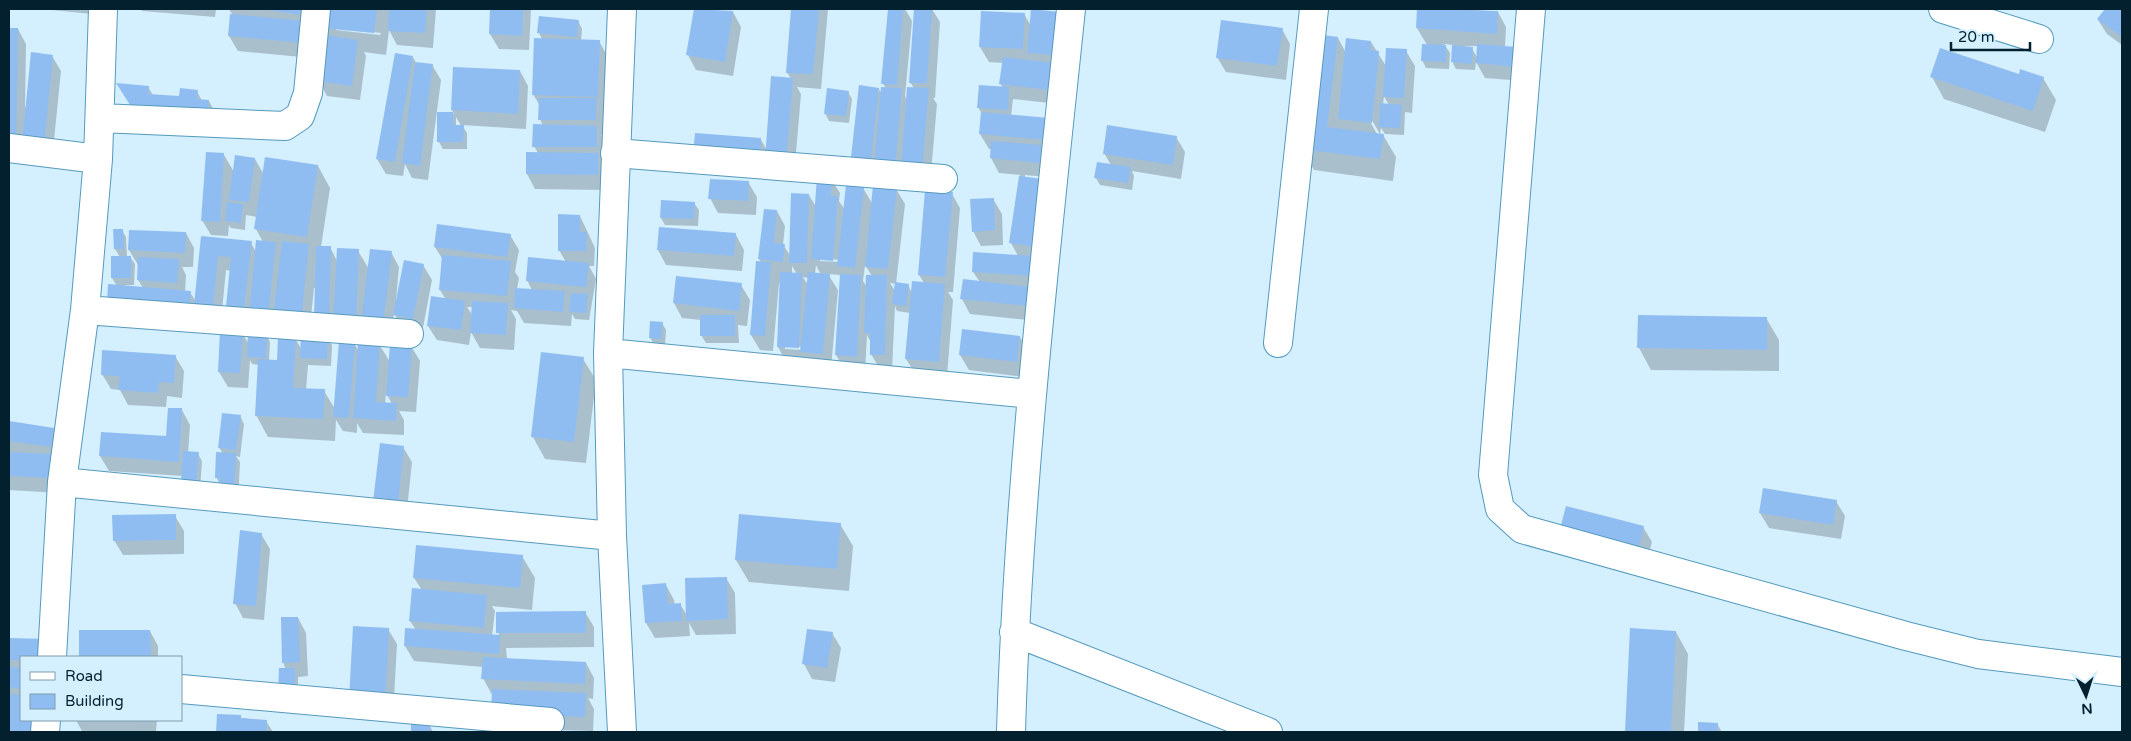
<svg xmlns="http://www.w3.org/2000/svg" width="2131" height="741" font-family="'Varela Round',sans-serif">
  <style>
    .shadow { fill: #0003; fill-rule: evenodd }
    .building { fill: #90bdf1 }
    .lines { fill: none; stroke-linecap: round; stroke-linejoin: round }
    .minor-casing { stroke: #549abd; stroke-width: 30 }
    .minor { stroke: #fff; stroke-width: 28 }
  </style>
  <rect width="100%" height="100%" fill="#d4effe"/>
  <path class="shadow" d="M42,9H92V14Z
    M140,9H216L215,17L142,11Z
    M229,9H320L312,58L238,51L229,36L233,16Z
    M326,9H436L433,48L397,45L389,30L386,55L364,52L366,56L360,100L327,96L319,81L329,37L324,27ZM336,28L381,33L380,35L336,30Z
    M491,9H531L529,50L499,49L490,34Z
    M695,9L733,12L741,27L733,76L696,70L688,55Z
    M792,9H828L821,89L797,87L801,94L794,176L703,170L761,140L767,150L791,79L787,72Z
    M889,9H905L912,21L905,96L907,101L914,88L910,82L916,9H932L940,22L935,98H933L937,104L930,184L860,180L879,89L882,94L886,89L883,83Z
    M1418,9H1467L1498,12L1506,27L1505,47L1524,81L1485,78L1476,62L1475,70L1456,69L1452,61L1454,45L1444,44L1450,53L1449,69L1426,68L1422,60L1427,45L1417,28ZM1465,46H1478L1477,57L1472,49L1465,48Z
    M2106,9H2122V45L2107,34L2098,20Z
    M1058,13V104L1013,99L1011,116L1048,119L1058,178L1025,175V178L1050,181L1037,321L970,314L962,299L980,282L973,272L1018,256L1011,243L1020,175L999,173L991,158L992,149H989L980,134L982,114L978,107L1003,88L1000,83L1003,63L989,62L980,47L1024,14L1031,26Z
    M578,21L582,29L581,41H599L611,63L604,135H601L605,142L606,190L535,189L527,174V153H538L534,146L543,126L540,119V106L533,94L542,39L539,33Z
    M9,29H18L26,44L25,107H27L52,56L61,71L52,160L9,157Z
    M1282,29L1290,44L1286,80L1226,72L1217,57Z
    M1338,38L1346,53L1371,42L1386,66L1406,51L1415,66L1412,113L1405,112L1404,135L1385,134L1381,128L1380,135H1383L1396,157L1393,181L1314,170L1302,149ZM1384,96L1386,100L1389,105H1383ZM1370,117L1380,134H1377L1368,118Z
    M413,57L416,63L432,65L441,80L428,180L412,178L405,164L403,176L386,174L377,159Z
    M520,71L528,86L526,129L462,125L467,133V149H443L439,142V113L454,114L452,110ZM456,117L459,122L461,126H456Z
    M2019,75L2043,78L2056,100L2045,132L1944,99L1932,77Z
    M148,87L153,95L180,98L197,91L202,101H209L217,116L142,123Z
    M848,92L852,99L849,123L829,121L825,113Z
    M1176,137L1185,152L1181,179L1132,171L1134,176L1132,190L1100,185L1096,178L1111,165L1104,153Z
    M224,155L234,172L255,159L264,175L318,166L330,188L321,247H330L337,261L358,251L369,269L391,252L399,267L396,300H398L423,265L432,280L422,333L403,330L394,313L391,339L337,334L316,288H314L310,327L236,321L228,306L231,271L226,270L221,321L117,286L112,278L120,257L115,249L122,230L126,237L127,257H130L135,264L134,285H125V287L143,288L138,280V265L129,250L130,231L186,233L194,248L193,267H182L186,275L185,292H190L196,302L203,238L251,243L256,252L263,242L256,229L257,217L246,215L245,230L231,228L229,225L228,236L211,235L202,220Z
    M831,179L840,193L839,201L845,210L863,188L873,205L896,189L905,204L896,284L908,285L912,293L924,283L919,275L952,194L960,208L953,292H948L953,300L947,376L915,373L906,359L910,313L897,311L895,306L892,370L880,369L871,354V343L867,335L865,371L845,370L836,355L841,275L828,274L838,290L831,368L786,362L778,347L781,284L779,283L773,351L760,350L751,335L761,262L759,259L777,211L785,226L783,245L790,255L809,195L816,207ZM820,258L840,260V262L820,261ZM816,265L821,275L815,274ZM865,265L872,276L867,287L863,281ZM792,266L797,274H792ZM803,277L808,278V285ZM890,283L896,284L895,291ZM785,346L805,347V350L785,349Z
    M748,182L757,197L756,215L718,213L710,198Z
    M993,199L1002,214L1003,245L981,246L973,231Z
    M694,203L699,210L698,226L665,225L661,218Z
    M580,216L595,248L594,266H589L596,279L589,320L575,319L572,314L571,326L524,323L517,311L511,310L516,319L514,350L480,348L471,332L469,345L437,340L428,326L446,300L440,290L443,260L435,247L510,235L519,250L515,272L519,278L517,289L532,290L527,280L566,262L559,250ZM467,307H473V316Z
    M736,235L744,250L742,271L666,265L658,250Z
    M677,277L741,285L750,300L747,326L738,325L739,343H706L701,335V320L682,318L674,303Z
    M1766,318L1779,340V371L1651,370L1639,348Z
    M662,323L666,330L665,346L654,345L650,337Z
    M963,331L1020,337L1028,352L1025,377L969,370L960,355Z
    M242,333L249,344L266,334L270,342L269,361H278L296,340L302,350L327,338L332,345L331,366L308,365L306,390L324,391L335,409L354,343L358,350L379,344L390,362L411,346L420,361L416,412L399,411L404,420V435L363,433L357,423V433L343,431L336,420L335,441L268,437L256,415L259,365L252,364L250,360L248,388L228,387L219,372ZM386,393L392,404H385Z
    M175,356L184,371L182,398L167,396L166,407L128,405L120,390L111,389L102,374Z
    M583,359L596,380L586,463L545,459L533,437Z
    M182,410L190,425L188,453L198,454L202,461L200,490L183,476L109,471L100,456L167,437Z
    M240,416L244,424L240,457L236,456L240,462L238,501L225,492L216,477L223,454L219,447Z
    M9,422L53,429L62,444L60,493L9,490Z
    M403,447L412,462L406,519L383,517Z
    M1836,501L1845,516L1841,539L1769,528L1760,513Z
    M1567,508L1643,527L1652,542L1646,564Z
    M175,516L184,531V554L123,555L114,540Z
    M840,524L853,546L849,591L749,582L736,560Z
    M261,534L270,549L264,620L243,618L235,603Z
    M522,556L535,578L532,610L492,606L495,611L492,636H499L497,613L585,612L594,627V647L506,648L507,659L586,663L594,678L593,699L588,698L594,709L593,731L558,730V732H561H531L491,693L483,678V667L414,661L405,646L416,630L410,621L422,590L414,578Z
    M726,578L735,593L736,634L696,635L689,623L690,636L655,638L646,623L644,586L666,585L674,600L675,605L680,604L688,617Z
    M298,618L306,633L308,676L298,677V702L283,662Z
    M388,629L397,644L393,717L350,700Z
    M1632,630L1676,632L1688,654L1684,732H1626Z
    M80,631H150L158,646V657H81Z
    M832,633L841,648L835,682L812,679L804,664Z
    M9,639L46,640L55,657H21V720H54V732H9Z
    M218,715L266,721L273,732H217Z
    M76,720H157L156,732L82,731Z
    M413,724L430,726L433,732H412Z
    M1700,724H1717L1722,732H1699Z"/>
  <path class="building" d="M262,9H310L309,16Z
    M324,9H377L374,33L322,28Z
    M389,9H427L425,33L388,31Z
    M490,9H523L522,36L489,34Z
    M694,9L733,11L725,62L686,55Z
    M791,9H819L813,74L786,73Z
    M888,9H903L897,85L881,84Z
    M914,9H932L927,83H909Z
    M1031,9L1059,12L1055,55L1027,53Z
    M1417,9L1498,11L1497,34L1416,28Z
    M2105,9H2122V37L2097,19Z
    M981,11L1025,13L1023,49L979,47Z
    M230,14L306,21L304,43L228,36Z
    M539,16L579,20L577,37L537,33Z
    M1221,20L1283,28L1277,66L1216,58Z
    M9,28H18L16,143H9Z
    M1315,34L1338,37L1327,127L1384,134L1380,159L1300,149Z
    M324,35L358,40L352,86L317,81Z
    M534,38L600,40L598,97L532,95Z
    M1346,38L1371,41L1370,50L1379,51L1372,123L1338,119Z
    M1422,44L1446,45V62L1421,61Z
    M1477,44L1518,47L1516,67L1476,63Z
    M1452,45L1473,47L1472,64L1451,62Z
    M1386,48L1407,49L1404,98L1383,97Z
    M1940,48L2019,74L2020,69L2044,77L2033,111L1930,77Z
    M31,52L53,55L44,146L22,144Z
    M395,53L413,56L395,162L376,159Z
    M1003,57L1054,63L1050,90L999,84Z
    M415,62L433,64L420,166L402,163Z
    M453,67L520,70L518,114L451,110Z
    M771,76L793,78L786,161L765,160Z
    M116,83L149,86L148,94L179,96L180,88L198,90L197,99L209,100L208,116L132,108Z
    M859,85L879,88L870,168L850,166Z
    M979,85L1009,87L1008,110L977,108Z
    M881,87L902,88L895,169L874,167Z
    M907,87L929,88L922,170L901,168Z
    M827,88L849,91L846,116L824,114Z
    M539,98H597L596,120H538Z
    M1380,103L1402,105L1400,128L1379,127Z
    M437,112H453V125H464L463,142H437Z
    M981,112L1049,118L1047,140L979,134Z
    M533,124L597,126V147H532Z
    M1107,125L1177,136L1173,165L1103,154Z
    M695,133L761,138L760,161L693,155Z
    M991,141L1052,146L1050,164L990,158Z
    M206,152L224,153L220,222L201,221Z
    M526,152L598,153V175L526,174Z
    M235,155L255,158L249,202L229,200Z
    M265,157L318,165L307,237L254,229Z
    M1097,162L1131,167L1128,183L1094,178Z
    M817,176L832,177L831,196H838L833,261L811,259Z
    M1019,176L1050,180L1041,248L1009,243Z
    M710,179L749,181L748,201L708,199Z
    M846,185L864,187L855,268L837,266Z
    M873,185L897,188L888,269L865,267Z
    M925,190L953,192L945,277L918,275Z
    M791,193L809,194L807,263H789Z
    M994,198L995,230L972,232L970,199Z
    M661,200L695,202L694,219L660,218Z
    M227,202L243,204L241,223L225,221Z
    M764,209L777,210L774,243L785,244L783,262L758,259Z
    M558,214L580,215V232H587L586,251H558Z
    M437,224L511,234L507,257L434,247Z
    M659,227L736,233L734,256L657,250Z
    M113,229H123L124,249H114Z
    M129,230L186,232L185,253L128,250Z
    M201,236L252,241L244,308L226,306L231,257L218,256L213,307L194,305Z
    M256,240L276,242L268,318L249,316Z
    M282,241L309,244L302,312L274,309Z
    M316,246H331L329,319H314Z
    M337,248L359,249L356,323L333,322Z
    M370,249L392,251L383,325L361,323Z
    M973,252L1034,256L1033,276L972,272Z
    M442,255L511,261L507,296L439,290Z
    M111,256H131V278H111Z
    M138,257L179,259L177,283L137,280Z
    M528,257L589,263L586,287L526,281Z
    M404,260L424,264L413,319L393,315Z
    M756,261L771,262L765,336L750,335Z
    M780,272L802,273L799,348L777,347Z
    M808,272L830,274L823,354L800,352Z
    M840,274L861,275L857,357L835,355Z
    M866,275H887L885,355H870V333H864Z
    M676,276L742,283L739,311L673,303Z
    M963,279L1031,287L1029,306L960,299Z
    M912,281L945,284L939,362L905,359Z
    M895,282L909,284L906,306L892,304Z
    M108,284L191,291L189,310L107,304Z
    M515,288L565,291L563,312L514,308Z
    M571,293L588,294L586,313L569,312Z
    M431,296L465,301L461,330L427,326Z
    M472,301L508,303L506,335L470,333Z
    M700,315H735V336H700Z
    M1638,315L1767,317V350L1637,348Z
    M650,321L663,322L661,339L649,338Z
    M962,329L1020,336L1017,362L959,355Z
    M220,330L243,331L240,373L218,372Z
    M248,333H267L266,358L247,357Z
    M301,335L328,337L327,359L300,358Z
    M278,338H296L293,388L325,389L323,419L255,416L258,359L277,360Z
    M339,341L355,342L349,418L333,417Z
    M358,342L380,343L376,402L397,403L396,421L353,418Z
    M390,344L412,345L408,397L386,396Z
    M102,350L176,355L174,383L159,382L158,393L118,390L120,376L101,375Z
    M541,352L584,357L574,442L531,437Z
    M168,408H182L179,462L99,456L101,432L166,436Z
    M222,413L241,415L236,450L218,448Z
    M9,421L54,428L51,447L9,441Z
    M380,443L404,446L398,504L373,502Z
    M183,451L199,452L196,483L181,482Z
    M9,452L52,454V478L9,476Z
    M216,452L236,453L234,494L219,485L220,478H215Z
    M1763,488L1837,500L1833,525L1759,513Z
    M1566,506L1644,526L1638,549L1560,529Z
    M176,514V540L113,541L112,515Z
    M739,514L841,523L837,569L735,560Z
    M240,530L262,533L256,606L233,604Z
    M416,545L523,555L520,588L413,578Z
    M727,577L728,619L686,621L685,578Z
    M666,583L668,604L681,603L682,621L645,623L642,585Z
    M412,588L487,595L484,628L409,621Z
    M586,611V633H496V612Z
    M281,617H298L300,662L282,663Z
    M353,626L389,628L385,702L349,700Z
    M405,628L500,635L499,654L404,646Z
    M1630,628L1676,631L1671,732H1625Z
    M807,629L833,632L827,668L802,664Z
    M79,630H150L151,657H79Z
    M9,638L47,639V657H21V660H9Z
    M483,657L586,662L585,684L481,679Z
    M9,667L21,668V689L9,687Z
    M279,668H295V695H278Z
    M492,689L586,693L585,717L491,713Z
    M9,694L21,695V720H41L39,732H9Z
    M217,714L241,715V718L267,720L266,732H216Z
    M132,720H148L147,722Z
    M1698,722L1718,723L1717,732H1698Z
    M411,723L430,725V732H411Z"/>
  <g class="lines">
    <defs>
      <path id="minor" d="M622,9L608,353L612,536L622,732
        M1531,9L1493,475L1500,509L1522,529L1906,636L1978,654L2122,672
        M1943,9L2039,39
        M100,118L285,126L300,116L308,93L316,9
        M9,148L98,159
        M615,153L943,179
        M85,310L409,334
        M1278,343L1314,9
        M608,353L1031,394
        M62,482L612,536
        M1014,632L1268,732
        M52,657L62,482L85,310L98,159L103,9
        M181,689L550,722
        M45,732L46,720
        M1011,732C1018,490 1046,250 1071,9"/>
    </defs>
    <use href="#minor" class="minor-casing"/>
    <use href="#minor" class="minor"/>
  </g>
  <rect width="2131" height="741" fill="none" stroke="#02202e" stroke-width="20"/>
  <rect x="20" y="656" width="162" height="65" fill="#d4effe" stroke="#809cab"/>
  <rect x="30" y="672" width="25" height="8" fill="#ffffff" stroke="#809cab"/>
  <text x="65" y="681" font-size="15" fill="#02202e">Road</text>
  <rect x="30" y="694" width="25" height="15" fill="#90bdf1" stroke="#809cab"/>
  <text x="65" y="706" font-size="15" fill="#02202e">Building</text>
  <g transform="translate(2086 696) rotate(176)" stroke="#d4effe" stroke-width="4" paint-order="stroke">
  <path d="M0-4L9 19L0 12L-9 19Z" fill="#02202e"/>
  <text y="-8" font-size="14" font-weight="bold" text-anchor="middle" fill="#02202e">N</text>
  </g>
  <path d="M1951 42v8h79v-8" fill="none" stroke="#02202e" stroke-width="2.5"/>
  <text x="1958" y="42" font-size="15" fill="#02202e" stroke="#d4effe" stroke-width="4" paint-order="stroke">20 m</text>
</svg>
